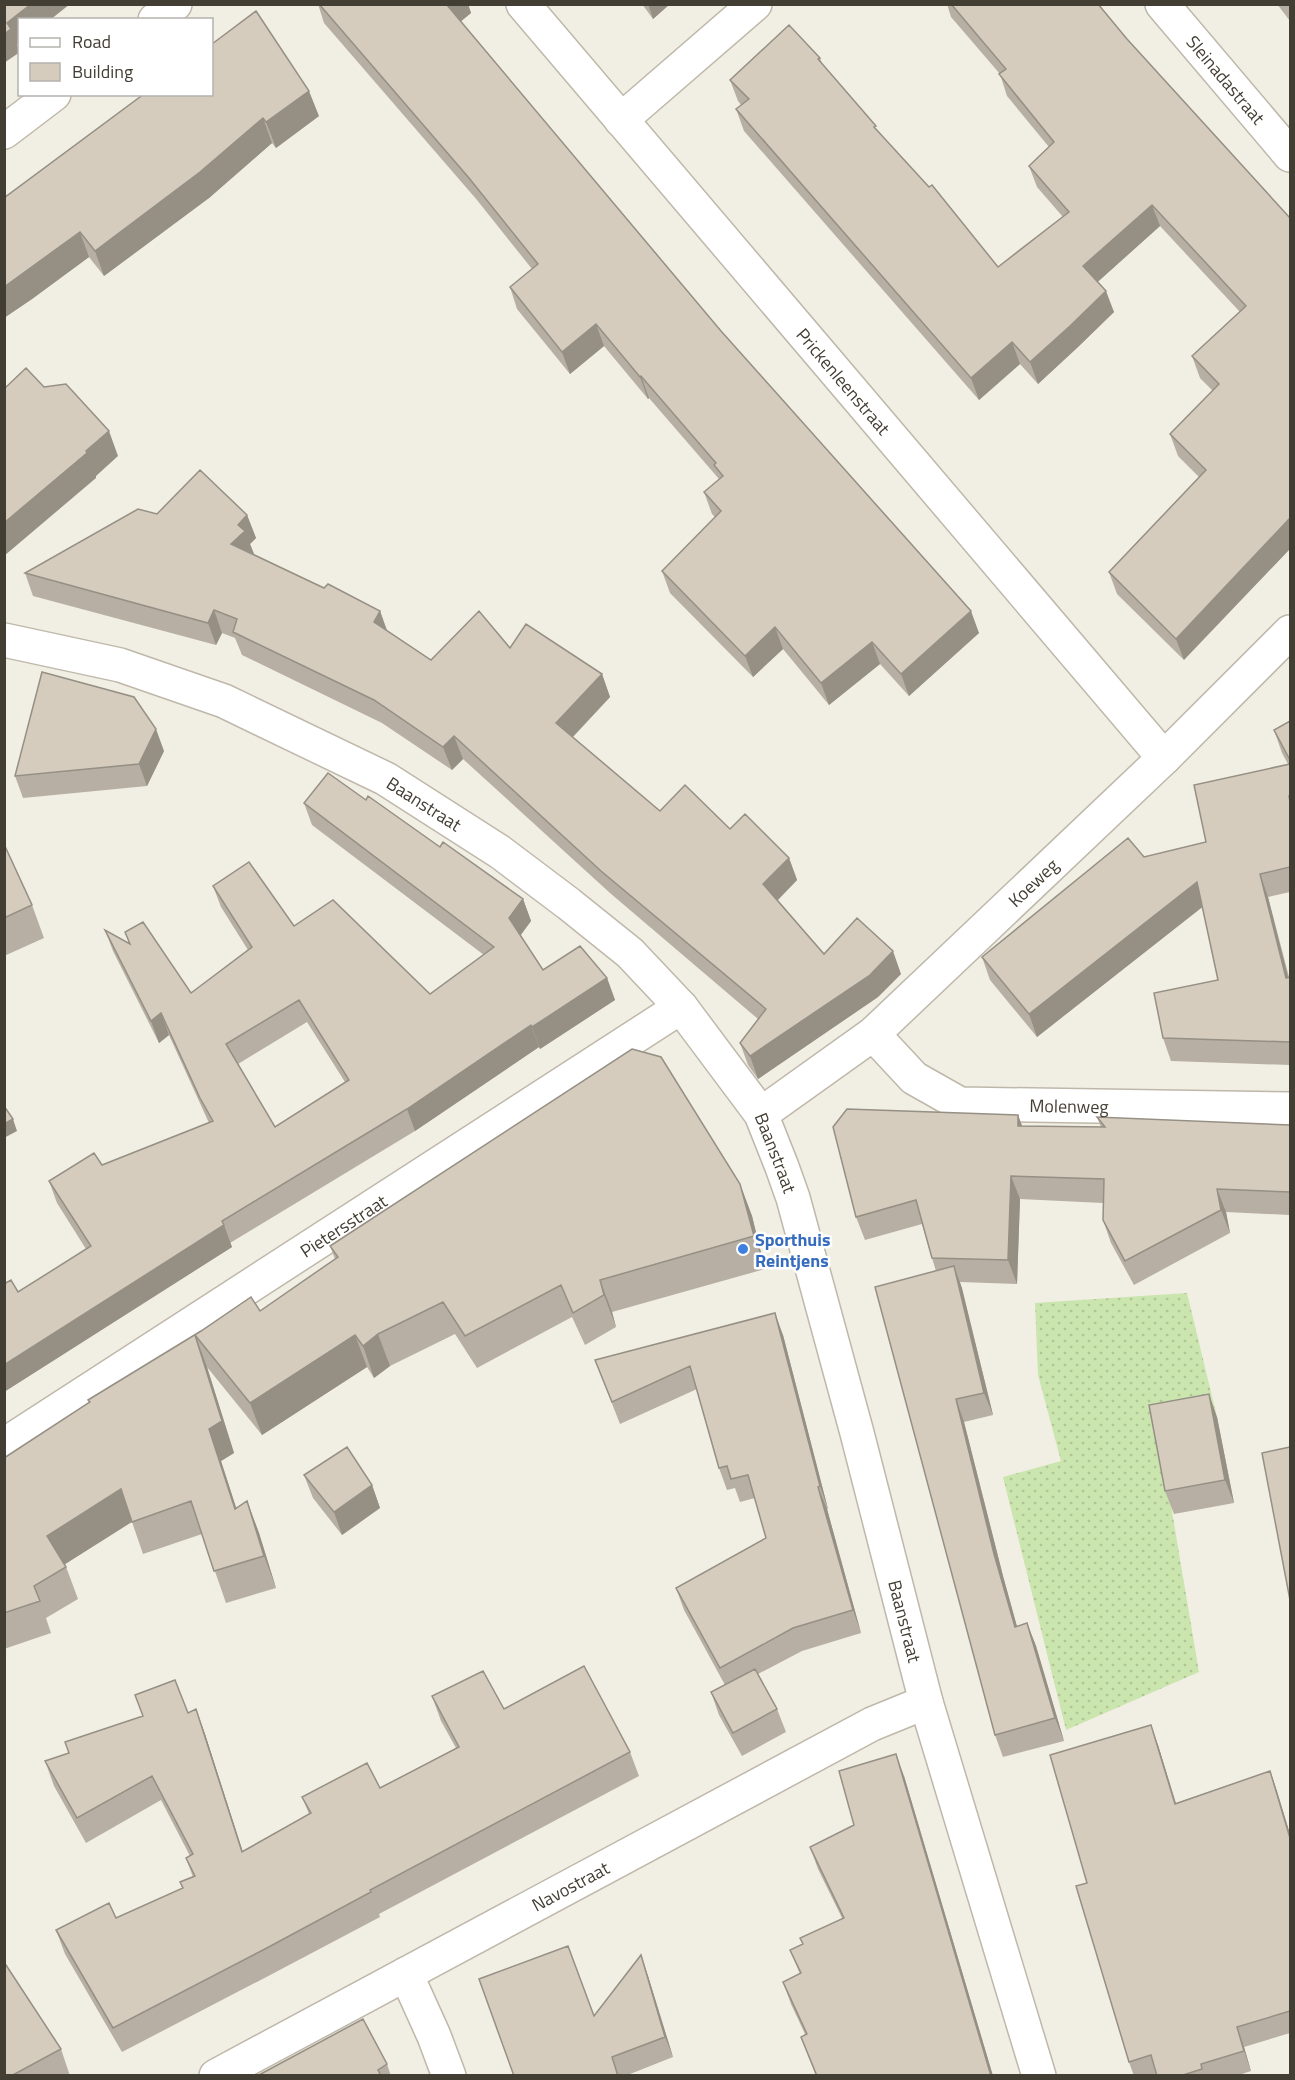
<svg xmlns="http://www.w3.org/2000/svg" width="1295" height="2080" font-family="'Titillium Web',sans-serif">
  <style>
    .grass { fill: url(#grass-dots) }
    .lines { fill: none; stroke-linecap: round; stroke-linejoin: round }
    .minor-casing { stroke: #bfb8aa; stroke-width: 36 }
    .minor { stroke: #fff; stroke-width: 33 }
    .wall { fill: #b7afa3; fill-rule: evenodd }
    .shaded-wall { fill: #958f84 }
    .building { fill: #d5ccbd; stroke: #958f84; stroke-width: 1.5; fill-rule: evenodd }
    .shop-dot { fill: #3f7fe0; stroke: #fff; stroke-width: 2 }
    .labels { text-anchor: middle; dominant-baseline: central; stroke-width: 5; stroke-linejoin: round; paint-order: stroke }
    .street-label { font-size: 18px; fill: #433e34; stroke: #fff }
    .shop-label { font-size: 18px; font-weight: bold; fill: #366cbe; stroke: #fff; text-anchor: start }
  </style>
  <defs>
    <pattern id="grass-dots" width="8" height="8" patternUnits="userSpaceOnUse" patternTransform="scale(1.5)"><rect width="8" height="8" fill="#cbe5ae"/><path d="M2 2h.1M6 6h.1" fill="none" stroke="#b0c696" stroke-width="1.8" stroke-linecap="round"/></pattern>
  </defs>
  <rect width="100%" height="100%" fill="#f1eee4"/>
  <path class="grass" d="M1187,1293L1217,1417L1158,1428L1199,1672L1066,1730L1003,1477L1061,1461L1038,1375L1035,1303Z"/>
  <g class="lines">
    <defs>
      <g id="minor">
        <path id="s1" d="M523,4L1164,758"/>
        <path id="s2" d="M1162,4L1290,155"/>
        <path d="M155,20L175,4"/>
        <path d="M621,120L755,4"/>
        <path d="M4,132L54,94"/>
        <path id="s3" d="M4,640L120,665L224,701L386,779L500,852L569,904L630,953L681,1007L761,1114L782,1167L793,1198L857,1433L926,1702L1039,2076"/>
        <path id="s4" d="M873,1034L914,1078L960,1104L1290,1109"/>
        <path id="s5" d="M761,1114L873,1034L1164,758L1290,632"/>
        <path id="s6" d="M4,1445L681,1007"/>
        <path d="M406,1974L434,2036L449,2076"/>
        <path id="s7" d="M216,2076L872,1724L926,1702"/>
      </g>
    </defs>
    <use href="#minor" class="minor-casing"/>
    <use href="#minor" class="minor"/>
  </g>
  <path class="wall" d="M318,4H468L471,13L460,22L721,331L979,633L909,696L880,664L829,705L783,649L753,677L670,593L662,571L715,517L712,514L704,492L719,479L649,398L648,399L604,346L570,374L517,309L510,287L532,269L477,200L324,23Z
    M642,4H670L653,19Z
    M947,4H1098L1127,39L1290,218L1184,660L1117,594L1109,572L1199,477L1178,456L1170,434L1213,391L1200,378L1192,356L1240,312L1160,226L1097,282L1114,312L1078,347L1038,384L1020,364L979,400L744,131L736,109L741,105L738,101L730,80L820,58L822,64L878,131L998,267L1063,217L1037,187L1029,166L1049,147L1007,96L1000,74L951,17Z
    M1277,4H1290V21Z
    M144,94L319,116L276,148L272,143L209,198L104,276L89,257L32,299L4,318V198Z
    M157,514L247,515L256,538L250,544L254,554L324,588L380,611L387,630L431,660L510,648L602,674L610,697L573,737L660,811L730,829L789,858L797,880L778,900L824,954L901,974L878,997L758,1079L748,1065L740,1043L758,1019L610,893L463,759L452,770L382,723L242,655L235,638L222,633L216,645L33,596L25,573Z
    M1290,721V892L1268,897L1289,977H1290V1065L1171,1061L1163,1038L1218,980L1202,907L1037,1037L990,980L982,957L1144,857L1206,842L1288,764L1282,753L1274,730Z
    M164,751L147,786L23,798L15,776Z
    M366,800L523,899L531,921L520,936L543,970L607,978L615,1000L540,1049L539,1047L415,1131L230,1243L232,1247L4,1392V1284L18,1292L86,1249L57,1203L49,1181L102,1165L209,1123L169,1035L159,1043L113,951L105,930L129,943L125,932L191,993L248,950L221,907L213,886L430,994L484,955L312,825L304,803ZM307,1022L345,1082L275,1127L238,1064Z
    M4,844L32,905L44,938L4,956Z
    M1018,1115L1022,1126L1101,1127L1097,1117L1290,1125V1215L1226,1212L1230,1233L1134,1285L1111,1243L1103,1220V1203L1020,1199L1017,1284L960,1282L993,1415L964,1422L1003,1576L1017,1626L1027,1623L1036,1646L1064,1741L1003,1757L995,1735L936,1271L932,1258L922,1224L865,1240L856,1217Z
    M740,1184L752,1216L765,1269L612,1312L616,1327L585,1345L572,1317L477,1368L455,1334L390,1366L374,1378L367,1367L262,1435L207,1367L234,1453L221,1461L236,1508L247,1501L259,1533L276,1588L226,1603L202,1534L143,1554L132,1522L65,1564L78,1599L46,1618L51,1633L4,1649V1458L89,1403L88,1400L201,1331L260,1311L335,1259L330,1246Z
    M783,1335L828,1509H827L861,1633L802,1651L758,1674L777,1709L786,1732L742,1756L719,1715L711,1692L725,1685L684,1610L676,1588L766,1538L755,1498L740,1502L735,1488L727,1490L719,1468L697,1389L620,1424L595,1360Z
    M1217,1417L1234,1503L1174,1514L1165,1491Z
    M304,1475L372,1485L380,1508L342,1535L313,1498Z
    M135,1695L188,1713L196,1709L205,1734L242,1851L309,1814L302,1797L380,1788L456,1748L441,1721L432,1696L504,1709L630,1752L639,1776L379,1914L380,1917L274,1973L122,2052L65,1954L56,1930L116,1918L182,1888L180,1882L193,1877L186,1858L190,1856L161,1800L86,1843L54,1786L45,1761L69,1753L143,1716Z
    M1158,1745L1176,1803L1270,1771L1290,1834V2033L1244,2047L1251,2071L1236,2076H1134L1129,2062L1087,1883Z
    M904,1776L993,2076H816L801,2037L805,2034L791,2004L783,1982L800,1974L790,1950L803,1944L842,1918L818,1869L810,1847L854,1825Z
    M648,1976L673,2057L625,2076H514Z
    M61,2049L70,2076H4Z
    M387,2064L391,2076H257Z"/>
  <path class="shaded-wall" d="M31,4H70L50,20H20V43L17,44L20,52L4,63V34L7,23Z
    M448,4H468L471,13L454,27L447,5Z
    M648,4H670L653,19Z
    M309,91L319,116L276,148L266,122Z
    M263,118L272,143L209,198L104,276L95,251Z
    M1152,205L1160,226L1091,288L1083,266Z
    M80,232L89,257L32,299L4,318V287Z
    M1106,291L1114,312L1078,347L1038,384L1030,362Z
    M596,324L604,346L570,374L562,352Z
    M1012,342L1020,364L979,400L971,378Z
    M641,376L649,398L648,399L640,377Z
    M109,431L118,456L96,476V478L4,556V523Z
    M247,515L256,538L250,544L254,554L231,544L238,525Z
    M1290,518V549L1184,660L1176,639Z
    M214,610L222,633L216,645L208,623Z
    M380,611L388,634L374,622Z
    M971,611L979,633L909,696L901,674Z
    M775,627L783,649L753,677L745,656Z
    M872,642L880,664L829,705L821,683Z
    M602,674L610,697L565,745L556,723Z
    M156,729L164,751L147,786L139,764Z
    M454,736L463,759L452,770L443,747Z
    M789,858L797,880L771,907L763,884Z
    M1260,874L1268,897L1290,985L1286,978Z
    M1197,882L1205,905L1037,1037L1029,1014Z
    M523,899L531,921L517,940L509,918Z
    M893,951L901,974L878,997L758,1079L750,1056Z
    M607,978L615,1000L540,1049L532,1027Z
    M161,1013L169,1035L159,1043L151,1021Z
    M531,1025L539,1047L415,1131L407,1109Z
    M1018,1115L1027,1139L1018,1126Z
    M13,1119L17,1131L4,1138V1124Z
    M1011,1176L1020,1199L1017,1284L1008,1260Z
    M740,1184L752,1216L765,1269L754,1236Z
    M1217,1189L1226,1212L1230,1233L1221,1210Z
    M224,1225L232,1247L4,1392V1365Z
    M954,1266L962,1288L993,1415L984,1393Z
    M600,1280L612,1312L616,1327L604,1295Z
    M775,1313L783,1335L828,1509L820,1486Z
    M378,1334L390,1366L374,1378L363,1346Z
    M195,1335L207,1367L234,1453L221,1461L247,1541L235,1509L209,1429Z
    M355,1335L367,1367L262,1435L250,1403Z
    M1209,1394L1217,1417L1234,1503L1225,1480Z
    M956,1399L964,1422L1003,1576L1023,1649L1015,1627L994,1554Z
    M372,1485L380,1508L342,1535L334,1512Z
    M818,1487L827,1509L861,1633L853,1610Z
    M121,1489L133,1521L59,1568L47,1536Z
    M247,1501L259,1533L276,1588L264,1556Z
    M1027,1623L1036,1646L1064,1741L1055,1718Z
    M196,1709L205,1734L251,1877L242,1852Z
    M1151,1725L1158,1745L1182,1824L1175,1804Z
    M896,1754L904,1776L993,2076H991Z
    M1270,1771L1277,1791L1290,1834V1838Z
    M641,1955L648,1976L673,2057L665,2037Z
    M1237,2027L1244,2047L1251,2071L1244,2051Z"/>
  <path class="building" d="M4,4H31L7,23L11,29L4,34Z
    M319,4H448L447,5L721,331L971,611L901,674L872,642L821,683L775,627L745,656L662,571L721,511L704,492L723,476L714,465L716,463L641,376L640,377L596,324L562,352L510,287L538,264L469,178Z
    M951,4H1098L1127,39L1290,218V518L1176,639L1109,572L1206,470L1170,434L1219,384L1192,356L1246,306L1152,205L1083,266L1106,291L1070,326L1030,362L1012,342L971,378L736,109L749,99L730,80L789,25L820,58L818,59L876,126L874,127L929,187L932,185L998,267L1069,212L1029,166L1054,142L999,74L1006,69Z
    M256,11L309,91L266,122L263,118L200,172L95,251L80,232L4,287V198L144,94H212V44Z
    M26,368L44,387L66,384L109,431L86,451L87,453L4,523V389Z
    M200,470L247,515L238,525L245,531L231,544L324,588L328,584L380,611L374,622L431,660L479,611L510,648L526,624L602,674L556,723L660,811L685,785L730,829L745,814L789,858L763,884L824,954L857,918L893,951L870,975L750,1056L740,1043L766,1009L601,871L454,736L443,747L374,700L233,632L237,619L214,610L208,623L25,573L138,509L157,514Z
    M42,672L134,697L156,729L139,764L15,776Z
    M1290,721V760L1274,730Z
    M1290,764V796H1289L1290,802V867L1260,874L1286,978L1290,977V1042L1163,1038L1154,993L1218,980L1197,882L1029,1014L982,957L1128,838L1144,857L1206,842L1194,785Z
    M328,773L366,800L368,796L440,847L443,842L523,899L509,918L543,970L580,946L607,978L532,1027L531,1025L407,1109L222,1221L224,1225L4,1365V1284L11,1280L18,1292L91,1246L49,1181L94,1153L102,1165L213,1121L200,1098L161,1013L151,1021L105,930L130,944L125,932L143,922L191,993L252,947L213,886L249,862L294,926L333,900L430,994L494,947L304,803ZM299,1000L349,1080L275,1127L226,1044Z
    M4,844L32,905L4,918Z
    M632,1049L661,1057L740,1184L754,1236L600,1280L604,1295L573,1313L561,1285L465,1336L443,1302L378,1334L363,1346L355,1335L250,1403L195,1335L222,1421L209,1429L235,1509L247,1501L264,1556L214,1571L191,1501L132,1522L121,1489L47,1536L66,1567L34,1586L40,1601L4,1613V1458L90,1402L88,1400L201,1331L251,1297L260,1311L338,1257L330,1246Z
    M4,1106L13,1119L4,1124Z
    M847,1109L1018,1115V1126L1105,1127L1097,1117L1290,1125V1192L1217,1189L1221,1210L1125,1261L1103,1220L1104,1179L1011,1176L1008,1260L932,1258L916,1200L856,1217L833,1127Z
    M954,1266L984,1393L956,1399L994,1554L1015,1627L1027,1623L1055,1718L995,1735L875,1287Z
    M775,1313L820,1486L818,1487L853,1610L793,1628L720,1668L676,1588L766,1538L748,1475L731,1479L727,1466L719,1468L690,1366L612,1402L595,1360Z
    M1209,1394L1225,1480L1165,1491L1149,1405Z
    M347,1447L372,1485L334,1512L304,1475Z
    M1290,1447V1600L1262,1453Z
    M584,1666L630,1752L370,1890L371,1892L265,1949L113,2028L56,1930L109,1903L116,1918L183,1888L180,1882L195,1876L186,1858L193,1854L152,1776L77,1818L45,1761L69,1753L65,1742L143,1716L135,1695L175,1680L188,1713L196,1709L242,1852L311,1813L302,1797L367,1763L380,1788L459,1747L432,1696L483,1671L504,1709Z
    M755,1669L777,1709L733,1733L711,1692Z
    M1151,1725L1175,1804L1270,1771L1290,1838V2011L1237,2027L1244,2051L1201,2064L1202,2069L1180,2076H1157L1151,2055L1129,2062L1076,1886L1087,1883L1050,1755Z
    M896,1754L991,2076H817L801,2037L807,2034L783,1982L801,1973L790,1950L803,1944L800,1938L844,1918L810,1847L854,1825L839,1771Z
    M568,1946L594,2016L641,1955L665,2037L612,2057L618,2076H514L479,1979Z
    M4,1962L61,2049L11,2076H4Z
    M363,2019L387,2064L378,2070L381,2076H257Z"/>
  <circle class="shop-dot" cx="743" cy="1249" r="6"/>
  <g class="labels">
    <g class="street-label">
      <text stroke="none"><textPath href="#s2" startOffset="99">Sleinadastraat</textPath></text>
      <text stroke="none"><textPath href="#s1" startOffset="495">Prickenleenstraat</textPath></text>
      <text stroke="none"><textPath href="#s3" startOffset="454">Baanstraat</textPath></text>
      <text stroke="none"><textPath href="#s5" startOffset="358">Koeweg</textPath></text>
      <text stroke="none"><textPath href="#s4" startOffset="222">Molenweg</textPath></text>
      <text stroke="none"><textPath href="#s3" startOffset="958">Baanstraat</textPath></text>
      <text stroke="none"><textPath href="#s6" startOffset="404">Pietersstraat</textPath></text>
      <text stroke="none"><textPath href="#s3" startOffset="1444">Baanstraat</textPath></text>
      <text stroke="none"><textPath href="#s7" startOffset="402">Navostraat</textPath></text>
    </g>
    <g class="shop-label">
      <text x="755" y="1239">Sporthuis<tspan x="755" dy="21">Reintjens</tspan></text>
    </g>
  </g>
  <rect width="1295" height="2080" fill="none" stroke="#433e34" stroke-width="12"/>
  <rect x="18" y="18" width="195" height="78" fill="#ffffff" stroke="#b4b2ae" stroke-width="1.5"/>
  <rect x="30" y="38" width="30" height="9" fill="#ffffff" stroke="#b4b2ae" stroke-width="1.5"/>
  <text x="72" y="48" font-size="18" fill="#433e34">Road</text>
  <rect x="30" y="63" width="30" height="18" fill="#d5ccbd" stroke="#b4b2ae" stroke-width="1.5"/>
  <text x="72" y="78" font-size="18" fill="#433e34">Building</text>
</svg>
